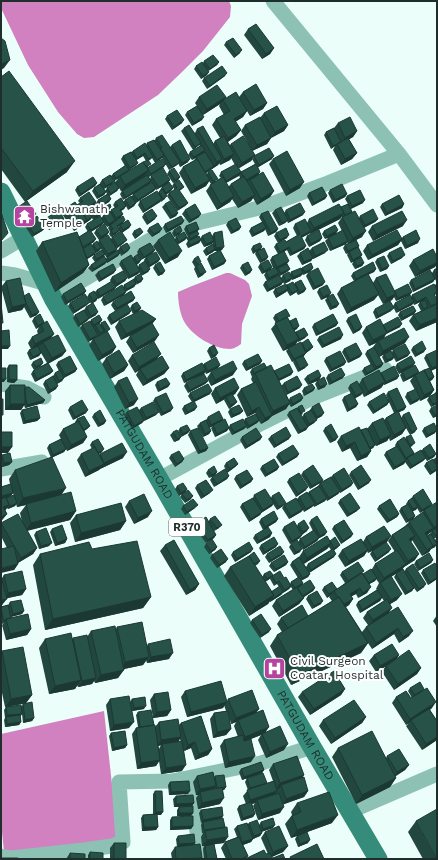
<svg xmlns="http://www.w3.org/2000/svg" width="438" height="860" font-family="'Work Sans',sans-serif">
  <style>
    .water { fill: #d281c0 }
    .lines { fill: none; stroke-linecap: round; stroke-linejoin: round }
    .minor { stroke: #8dc1b4; stroke-width: 15 }
    .major { stroke: #368c7b; stroke-width: 19 }
    .wall { fill: #22473e; fill-rule: evenodd }
    .shaded-wall { fill: #1b3932 }
    .building { fill: #275248; stroke: #1b3932 }
    .labels { text-anchor: middle; dominant-baseline: central; stroke-width: 4; stroke-linejoin: round; paint-order: stroke }
    .shield { fill: #fff; stroke: #626d6b; stroke-width: 1 }
    .shield-label { font-size: 11px; font-weight: bold; fill: #1e2f2b }
    .poi-label { font-size: 12px; fill: #1e2f2b; stroke: #fff; text-anchor: start }
    .street-label { font-size: 12px; fill: #1e2f2b; stroke: #fff }
  </style>
  <rect width="100%" height="100%" fill="#ecfef9"/>
  <path class="water" d="M1,1H229L231,6L230,17L203,51L182,72L158,95L94,137L84,138L77,134L58,112L28,65L1,8Z
    M226,273H230L245,280L249,284L252,296L242,324L241,344C238,346 234,349 230,349C214,349 193,336 185,323C180,315 178,302 178,292L192,286Z
    M104,711L118,840L4,852L1,822V734Z"/>
  <g class="lines">
    <path class="minor" d="M273,1L399,154L437,205
      M1,251L23,238
      M1,273L15,275L47,284
      M54,300L78,283L150,240L185,226L263,207L328,183L399,154
      M1,384L27,388L44,397
      M1,469L42,462
      M159,479L262,423L312,398L385,369
      M189,778L201,859
      M351,811L437,774
      M1,856L11,858L84,850
      M85,859L84,850L112,846L123,842L119,782L172,781L261,763L312,747"/>
    <path class="major" id="s1" d="M1,192L54,300L159,479L312,747L378,859"/>
  </g>
  <path class="wall" d="M248,29L274,48L270,54L262,59L244,35Z
    M226,42L240,53L234,58L224,45Z
    M204,61L219,62L217,65L208,71L207,75L201,79L194,69L196,66L203,63Z
    M225,76L207,89L202,81L204,78Z
    M1,77L67,172L25,202L1,169Z
    M243,92L267,103L263,109L250,116L247,111L243,117L235,122L241,130L236,136L228,142L230,145L231,144L255,155L251,161L238,168L241,172L255,164L252,159L254,156L272,159L258,167L259,175L274,191L270,197L257,205L253,198L251,201L238,208L232,199L230,202L217,210L206,191L211,184L209,181L206,186L191,194L179,173L183,167L195,160H194L196,158L192,160L188,155L190,152L200,146L199,145L193,150L181,131L184,128L195,133L197,129L213,144L215,141L220,138L212,125L216,119L224,115L219,106L220,104L203,115L202,120L192,126L185,115L187,112L197,106L195,103L199,97H226L224,99L239,97ZM231,158L235,165L221,172L219,176L221,178L216,181L208,172L207,174L206,173L218,165L219,163L220,165L230,160ZM239,175L240,178L231,184L228,187L226,183Z
    M264,113L288,125L284,131L271,138L267,144L252,151L241,131L245,125L260,118Z
    M167,116L182,123L172,130L165,119Z
    M338,123L357,131L353,137L349,139L357,153L352,159L341,165L333,150L335,146L331,149L324,135L326,132L334,128Z
    M156,138L170,147L172,145L188,162L180,167L178,163L177,165L169,170L162,158L155,163L152,158L150,160L148,161V167H164L149,177L150,179L151,176L170,180L168,182L173,188L171,191L166,195L165,199L161,202V201L160,202L143,213L138,205L140,201L158,193L162,187L166,184L156,190L155,189L154,191L136,203L134,206L128,210L126,206L124,209L121,211L123,214L121,217L114,222L123,223L118,227V228L120,225H131L129,228L122,233L124,243L117,248L115,251L118,250L120,247L130,248L128,251L121,256L120,253L118,256L107,263L106,262L105,264L92,272L88,268L91,265L95,262L92,258L94,255L102,250L101,249L99,251L87,259L89,265L83,273L55,292L36,251L42,242L79,237L88,232L85,227L87,224L101,218L103,216L110,212L115,208L113,205L115,202H123L125,200L132,196L133,194L151,182V181L149,184L123,200L120,194L122,191H121L119,188L117,191L109,196L111,199L109,202L100,207L102,210L103,208L109,210L103,214L102,213L101,215L93,220L92,218L90,220L74,231L62,214L66,208L77,205L80,203L78,201L80,198L96,202L94,205L96,203L98,200L107,194L106,192L104,195L97,199L92,191L94,188L100,184V183L102,180L111,176L113,174L125,166L121,159L123,156L133,151L146,145L147,143L155,140ZM143,156L146,161L128,171L129,170L135,166L138,163L136,160ZM118,179L115,182L107,188L105,191L104,189L112,184L114,181ZM103,223L107,227L109,226L108,228L110,232L109,234L111,237L117,233L119,231L120,232L112,237L111,239L99,240L98,243L93,244L92,245L83,249V248L94,242L91,232L102,225ZM105,255L106,257H107L106,259L104,256Z
    M273,159L300,188L286,196L269,164Z
    M169,171L180,177L178,180L173,183L167,174Z
    M97,183L95,186L79,197L75,190L77,187Z
    M174,183L184,187L181,190L179,191L188,203L185,206L177,211L167,196L169,193L175,190L172,186Z
    M330,190L347,194L345,197L333,203L328,193Z
    M309,193L327,196L325,199L312,206L307,196Z
    M347,196L363,203L351,209L352,212L351,213L359,218L360,216L378,219L375,222L364,228L362,237L356,240L359,246L358,247L362,255L360,258L364,263L362,266L355,269L352,264L354,261L351,263L347,255L348,253L346,254L343,248L345,245L348,244L347,242L346,244L330,251L325,241L328,238L342,231L338,223L342,217V216L340,219L310,234L309,233L301,238L306,246L304,249L290,256L287,250L284,251L287,264L290,269L287,272L280,276L281,278L283,275L290,274L291,272L301,269L302,268L311,271L303,275L302,274L301,276L292,280L291,279L290,281L284,284L283,282L281,285L267,292L263,285L265,282L267,281L264,275L266,272L262,274L258,267L260,264L272,267L270,270L273,268L270,260L272,257L278,254L274,247L276,244L286,242L297,236L293,228L295,224L307,223L309,219L341,207L348,204L345,199Z
    M165,204L178,213L176,216L170,219L162,207Z
    M382,204H404L402,208L385,216L380,207Z
    M18,207L33,217L24,222L16,210Z
    M185,210L199,217L189,223L182,214Z
    M275,210L284,213L286,210L303,215L288,223L287,221L285,223L279,226L272,213Z
    M144,214L155,219L147,225L142,217Z
    M261,214L278,229L276,232L268,236L265,229L264,231L252,237L249,231L251,228L262,222L259,217Z
    M45,219H64L62,222L49,230L43,222Z
    M184,221L182,224L166,233L163,227L165,224Z
    M228,222L241,227L239,230L231,234L226,225Z
    M27,223L45,228L42,231L32,237L25,226Z
    M186,226L197,231L198,236L200,239L202,236L212,237V236L214,233L222,250L220,251L226,261L224,264L212,270L207,259L209,256L218,251H214L213,252L206,256L203,251L206,248L213,244V242L212,244L204,247L200,240H201L199,243L188,248L186,244L188,241L186,238L189,235L187,236L184,229Z
    M372,226H403L373,241L368,232Z
    M149,228L160,232L152,237L147,231Z
    M96,230L109,232L107,235L99,240L94,233Z
    M174,230L180,234L174,237L172,233Z
    M134,231L143,232L140,235L135,239L132,234Z
    M324,231L336,234L325,239L322,234Z
    M276,233L287,238L278,243L274,236Z
    M307,236L322,238L320,241L309,247L305,240Z
    M176,237H187L185,240L178,244V257L165,264L153,246L158,240L175,239Z
    M403,237L418,243L405,249L401,241L398,245L368,260L363,251L367,245L402,238Z
    M253,246L261,249L268,257L266,260L260,263L255,254L256,252L253,254L251,249Z
    M312,248L325,253L313,259V258L311,261L302,265L297,256L300,253L309,251Z
    M139,249L155,250L153,253L141,260L137,252Z
    M389,253L402,258L391,264L387,256Z
    M134,257L141,260L139,263L137,265L138,267L139,265L145,262L144,260L146,257L160,259L158,262L149,267L150,269L148,272L141,276L139,272L138,274L128,279L119,264L121,261L133,258Z
    M194,259L200,264L203,275L198,278L194,269L195,267L192,262Z
    M377,259L389,266L387,269L380,272L375,262Z
    M413,260L435,267L415,277L409,266Z
    M155,265L163,274L158,276L153,268Z
    M242,265L252,270L250,273L245,276L240,268Z
    M437,268V280L436,281L435,279L433,282L413,292L409,283L411,280L432,273L434,270Z
    M376,269L374,272L368,274L373,283L376,278L394,291L410,295L396,301L394,297L392,300L383,304L378,295L374,300L347,314L337,294L341,288L354,281L351,276L353,273Z
    M98,272L114,273L99,282L95,275Z
    M308,273L323,285L313,290L306,276Z
    M112,277L127,278L125,281L98,299V298L96,301L91,304L87,297L89,294L95,292L97,290L111,282L110,280Z
    M135,277L143,279L141,282L136,284L134,287L126,291L124,295L104,306L101,300L103,297L123,287L124,285L133,280Z
    M6,281L24,296L37,315L30,318L24,307L22,310L8,313L1,287Z
    M295,283L306,289L304,292L298,295L296,292L295,293L290,296L287,291L286,292L276,298L273,292L275,289L287,286V285L294,284Z
    M437,283V293L435,295L437,322L416,331L409,321L413,315L421,311L418,305L420,302L414,305L413,303L412,305L396,313L393,306L395,303L411,297L412,295L435,285Z
    M319,289L329,296L337,307L330,310L325,300L328,297L321,300L317,292Z
    M86,291L84,294L65,305L61,297L63,294Z
    M135,298L133,301L115,311L111,305L113,302Z
    M70,303L87,305L73,314L68,306Z
    M132,305L141,308L139,311L133,314L130,308Z
    M86,307L96,315L89,319L87,321L78,327L73,318L75,315L84,310Z
    M375,309L391,311L376,319L373,312Z
    M131,311L129,314L111,325L107,318L109,315Z
    M416,311L414,314L401,321L398,315L400,312Z
    M40,314L51,338L66,351L62,356L48,364L53,371L50,374L35,382L31,374L33,371L47,363L41,353L39,356L30,360L27,353L29,350L31,349L28,343L32,337L38,334L37,331L39,327L36,329L32,321L34,318Z
    M275,315L288,318L290,321L297,329L294,330L296,333V332L305,338L298,342V341L295,345L301,344L302,343L313,347L310,350L306,353L303,356L305,368L298,372L293,362L295,360L292,362L286,351L288,349L283,351L271,329L276,323L273,318Z
    M348,318L362,327L360,330L353,334L346,321Z
    M156,319L152,324L155,341L133,353L126,342L130,336L135,333L121,340L115,327L119,321Z
    M91,320H102L99,324L100,325L101,323L108,332H107L116,347L112,353L98,361L89,345L93,339L103,333L98,336L97,335L88,342L80,328L82,325L90,322Z
    M338,323L336,326L316,336L312,327L314,324Z
    M383,325L400,327L386,334L384,338L405,343L379,357L383,364L381,367L365,376L362,371L364,368L371,365L365,354L367,351L374,347H373L376,343L369,346L362,333L366,327Z
    M319,337L341,339L322,348L317,340Z
    M413,347L424,352L415,357L411,350Z
    M209,348L216,356L211,359L207,351Z
    M344,349L362,354L360,357L348,363L342,352Z
    M393,350L408,356L396,362L394,358L392,360L385,363L382,357L384,354L392,352Z
    M132,355L157,359L169,368L164,374L143,386L136,375L139,370L135,373L128,361Z
    M426,355L437,368L431,371L434,377L432,380L430,381L434,390L430,396L420,401L419,399L418,401L410,405L405,397L407,393L415,390L410,381L413,377L403,382L400,375L402,372L399,374L395,367L397,364L413,366L418,373L429,368L424,358Z
    M106,358L128,365L124,371L110,379L102,364Z
    M326,358L346,362L344,365L330,372L324,361Z
    M244,361H262L260,364L246,371L242,364Z
    M33,362L41,366L34,370L31,365Z
    M58,362L77,369L75,372L64,378L62,381L57,384L56,389L48,394L43,384L45,381L53,376L55,373L59,371L56,365Z
    M204,364L220,365L218,368L206,374L205,372L204,374L184,383L181,376L183,373L203,365Z
    M9,365L17,380L14,383L7,382V368Z
    M267,368L274,371L293,372L291,375L279,381L289,400L290,398H303L301,401L291,407L289,404L286,409L272,416L268,420L261,424L259,421L257,423L247,429L246,427L244,429L232,435L228,428L227,431L215,437L211,428L213,426L209,428L211,431L209,434L203,437L197,426L200,423L206,420L208,417L223,419L222,421L229,427L230,425L244,421L245,419L256,414L255,413L247,417L237,395L241,389L253,383L251,379L252,377L250,372L252,369Z
    M211,372L233,375L211,386L207,378Z
    M381,373L399,376L397,379L384,385V384L381,388L364,397L362,393L361,395L355,398L358,404L356,407L347,412L342,400L344,397L351,394L348,388L350,385L359,384L362,379Z
    M328,375L343,378L329,385L326,378Z
    M307,376H321L319,380L308,385L304,379Z
    M118,381L134,405L125,409L114,387Z
    M208,381L205,384L188,393L184,386L186,383Z
    M317,381L325,387L318,390L315,384Z
    M157,382L170,384L168,387L158,392L155,385Z
    M284,383L300,388L286,395L281,386Z
    M10,385L45,400L43,403L25,408L24,405L21,410H5V391Z
    M215,388H239L235,394L233,395L237,402L234,405L229,409L224,400L225,399L216,404L211,394Z
    M304,388H315L313,391L304,396L302,391Z
    M437,390V404L431,407L427,400L429,397L436,393H435Z
    M388,392L406,407L404,410L399,412L401,418L403,415L415,432L410,435L406,428L402,434L390,441L389,438L387,441L376,446L375,445L373,448L371,449V451L367,457L357,461L350,448L342,452L337,442L341,436L361,430L367,429L372,423L384,420L386,418L394,413L389,402L387,405L373,414L367,405L369,402L388,400L386,395Z
    M190,393L210,394L194,402L195,410L185,415L182,409L184,406L192,402L188,396Z
    M155,398L171,411L161,416L153,401Z
    M70,407L86,413L73,420L68,410Z
    M298,407L303,414L301,415L302,417L304,414L310,411V410L312,407L322,416L316,419L314,423L308,427L306,430L298,434L287,415L289,412L297,408Z
    M141,408L156,415L144,421L142,423L132,429L124,415L127,412L139,410Z
    M431,408L437,416L433,418L429,411Z
    M230,409L243,411L240,414L231,418L228,412Z
    M22,410L40,418L37,421L23,424L20,413Z
    M94,414L106,421L104,424L98,427L92,417Z
    M77,419L90,426L87,429L84,431L87,437L83,443L67,451L66,449L64,452L51,458L47,448L49,445L61,439L59,435L63,429L76,423L75,422Z
    M180,428L190,430L188,433L181,437L178,431Z
    M325,428L336,440L330,443L323,431Z
    M424,428L435,433L426,438L422,431Z
    M190,431L208,448L206,451L198,454L188,435Z
    M173,432L181,437L179,440L174,442L170,435Z
    M271,436L289,439L274,448L268,439Z
    M242,437H262L260,440L245,449L240,440Z
    M406,437L412,446L410,447L414,453L412,455L421,451L423,449L436,454L434,457L427,461L425,458L423,461L410,469L405,462L404,464L393,470L384,455L386,452L396,447L395,445L397,442L405,439Z
    M92,442L102,452L99,454V455L100,454L123,458L100,469L99,470L85,477L77,460L81,454L92,449L90,445Z
    M278,454H299L297,457L282,466L276,457Z
    M2,455L12,462L9,465L2,467L1,456Z
    M171,455L184,459L182,462L175,467L169,458Z
    M437,457V470L430,475L424,466L426,463L433,460L435,458Z
    M226,463L238,464L235,467L227,473L224,466Z
    M262,466L279,467L277,470L265,477L260,469Z
    M15,470L61,495L76,511L70,520L27,531L37,548L33,554L18,563V564L14,570L7,548L1,536V524L22,522L20,513L26,505L17,507L16,504L15,506L8,509L7,508L5,510L7,514L2,520L1,499V487L10,484L9,479ZM13,493L14,496L6,498L11,496Z
    M208,470L217,472L215,475L209,478L206,473Z
    M303,472L323,480L320,483L310,489L301,475Z
    M351,472L369,483L358,490L349,475Z
    M333,475L353,483L351,486L340,493V492L338,494L327,501L326,499L325,501L314,507L313,505L312,507L304,512L303,510L301,512L289,519L282,508L284,505L297,499L299,497L308,493L309,492L318,486L320,483L331,477Z
    M229,476L227,479L214,487L210,480L212,477Z
    M236,476L253,479L251,482L240,489L234,479Z
    M289,479L306,490L296,497L287,482Z
    M197,485L210,493L201,499L195,488Z
    M177,486L187,489L185,492L179,496L175,489Z
    M182,494L191,499L185,503L180,497Z
    M254,495L271,498L272,496L283,506L277,510L273,504L272,506L261,513L260,515L249,522L240,507L242,504L253,498Z
    M413,496L430,507L437,537L434,539L435,540L437,537V545L436,544L435,547L431,549L429,552L422,556L412,540L411,542L415,560L404,567L402,570L391,577L397,600L390,604L389,612L409,636L399,643L394,634L372,649L368,643L361,653L291,685L270,646L277,635L282,632L277,624L281,618L308,616L332,601L329,597L331,595L327,598L322,590L324,587L337,589L345,583L340,575L342,572L364,571L362,573L363,574L372,569L375,564L395,552L388,541L392,535L405,526L409,522L422,513L424,510L420,513L417,508L413,511L415,516L413,519L406,523L399,511L401,508L407,505L406,504L408,501L411,499ZM430,532V533L432,532L427,536L426,535ZM376,579L379,583L376,589L377,590L358,602L356,605L360,613L380,601L382,598L384,601L367,612L363,618L368,625L366,627L362,632L346,607L349,605L353,599L351,596L356,594L358,598L367,593L369,584L375,581Z
    M340,500L357,511L347,517L338,503Z
    M129,501L148,517L134,524L125,507Z
    M183,506L195,508L185,515L181,509Z
    M379,506L399,514L397,517L387,523L377,509Z
    M76,515L126,521L120,530L75,542L70,523Z
    M210,519L219,528L214,531L210,524L216,535L214,538L206,543L199,534L201,532L199,534L194,526L196,523L208,522Z
    M261,519H278L276,522L263,530L259,522Z
    M311,520L325,535L319,538L317,541L303,550L298,542L300,539L313,531L309,523Z
    M298,524L307,531L302,535L300,538L290,544L282,530L284,527L297,526Z
    M334,526L353,534L351,537L341,544L332,529Z
    M52,529L67,539L65,543L55,546L50,532Z
    M36,532L49,546L39,549L34,535Z
    M272,533L270,537L257,544L253,538L255,535Z
    M366,537L386,542L389,552L375,562L370,554L372,551L368,553L367,551L364,556L345,567L338,556L342,550L363,542Z
    M330,541L340,545L337,548L334,550V557L309,573L310,574L308,577L301,581L303,583L301,586L315,588L313,591L303,597L304,598L299,604L279,617L272,606L276,600L293,590L291,587L289,589L283,593L281,595L270,602V601L268,604L249,616L224,576L230,567L260,561L258,564L255,566L262,577L264,574L271,578L265,582L271,592L279,587L277,584L274,586L270,579L272,576L284,578L290,584L291,582L298,578L290,565L292,562L299,557L303,551ZM329,547L331,550L308,564L306,567L304,564L327,549Z
    M206,544L217,547L215,550L209,554L204,547Z
    M291,544L300,552L294,555L289,547Z
    M165,545L199,584L195,590L186,595L160,551Z
    M261,545L276,547L263,555L259,548Z
    M92,549L151,597L143,608L45,630L33,565L40,554Z
    M233,552H251L235,562L231,555Z
    M267,554L282,555L269,563L265,557Z
    M212,555L226,562L217,568L210,558Z
    M433,560L431,563L418,571L414,564L416,561Z
    M288,562L286,565L274,572L269,566L271,563Z
    M437,567V579L428,585L421,573L423,570Z
    M406,569L424,587L417,592L414,588L412,591L405,595L394,577L396,574L404,572Z
    M4,575L26,589L22,595L6,598L2,605H1V576L2,578Z
    M308,596L321,604L312,609L306,599Z
    M10,602L24,611L22,614L11,617V618L31,629L27,635L6,640L2,625L4,623L2,624L1,621V607L8,605Z
    M437,615V627L433,621Z
    M252,620L269,632L260,638L250,623Z
    M117,627L147,646L148,644L169,659L147,663L146,660L143,665L124,669L118,678L95,683L94,681L92,684L78,687L77,685L75,689L49,694L39,648L45,639H72L73,638L87,637L91,631L116,629Z
    M2,651L32,695L26,703L34,718L32,721L23,723L22,714L20,716L21,722L19,725L5,727L4,720L5,718L4,710L6,707H5L1,688V652ZM23,704L22,706L6,707Z
    M374,655H399L397,658L421,668L417,674L394,690L382,672L385,667L376,672L369,661Z
    M410,688L422,692L432,708L430,710L437,721V740L422,750L406,726L409,723L406,725L392,703L396,697L411,698H412L408,691Z
    M345,689L341,695L310,715L298,697L302,692Z
    M185,691L227,701L228,699L259,709L256,712L266,732L284,750L266,758L258,740L261,735L248,740L251,762L225,768L220,746L224,740L238,737L234,726L236,722L231,724L229,716L231,729L226,735L213,738L210,719L214,713L226,711L224,705L223,708L187,717L181,697Z
    M154,694L171,710L167,716L153,718L150,700Z
    M110,699L130,702L132,699L144,709L132,711L129,728L110,731L106,705Z
    M138,712L155,727L159,722L179,725L181,723L212,749L208,755L195,760L191,748L184,751L182,771L161,774L159,761L156,766L137,769L132,734L136,728L138,727L136,715ZM180,739L181,742H178ZM161,745L159,749L158,746Z
    M366,717L362,723L331,744L319,726L323,720Z
    M111,733L127,745L125,748L112,751L109,736Z
    M338,748L386,758L387,756L409,765L405,770L395,776L396,778L390,787L356,804L332,757Z
    M273,764L304,775L301,778L308,791L304,797L283,804L280,813L258,820L253,806L255,803L252,804L255,814L253,817L241,821L237,809L239,806L246,804L243,796L248,790L245,782L247,778L266,784L273,781L269,770Z
    M241,769L264,770L262,773L242,780L239,772Z
    M197,776L214,778L215,776L226,787L224,790H222L220,804L198,809L196,798L198,795H196L193,782Z
    M170,782L188,794L169,795L168,785Z
    M155,791L161,815H157L158,827L156,830L142,831L141,818L143,815L153,814V794Z
    M176,796L194,803L192,806L193,813L191,816H177V810L179,807H174L173,799Z
    M297,803L332,823L307,832L308,843L298,847L295,839L297,836L291,838L285,824L292,815L291,812Z
    M201,810L223,816L221,819L225,827L224,828V843L214,844L217,859H204L203,849L204,846H202L201,837L203,833H202L201,825L202,822L201,823L199,813Z
    M172,817L193,826L191,829L170,830V820Z
    M416,821L437,859H423L408,832Z
    M261,822L273,828L261,832L262,833L260,836L253,839L251,842L243,845L248,856L246,859H226L221,848L225,842L237,837L234,829L237,826L248,824L249,823L259,825Z
    M265,832L288,846L283,852L272,857V858H273L285,859H247V858L268,854L261,838Z
    M178,836L195,843L194,845L202,859H172L171,853L175,847H177L176,839Z
    M114,843L126,859H110V848Z
    M90,852L103,859H88V855Z
    M70,853L85,859H66Z"/>
  <path class="shaded-wall" d="M274,48L270,54L262,59L266,54Z
    M242,50L240,53L234,58L236,55Z
    M10,60L4,68L1,70V64Z
    M219,62L217,65L207,72L210,69Z
    M209,72L207,75L201,79L203,76Z
    M227,73L225,76L207,89L210,86Z
    M226,97L220,104L203,115L207,109Z
    M267,103L263,109L250,116L254,110Z
    M247,111L243,117L230,125L234,119Z
    M204,117L202,120L192,126L194,123Z
    M184,120L182,123L172,130L174,127Z
    M288,125L284,131L271,138L275,132Z
    M241,130L236,136L224,144L228,138Z
    M357,131L353,137L341,144L345,138Z
    M271,138L267,144L252,151L257,145Z
    M341,142L337,144L335,146L331,149L333,146Z
    M201,143L198,146L193,150L195,147Z
    M205,150L203,153L192,160L194,157Z
    M145,153L143,156L135,161L137,158Z
    M357,153L352,159L341,165L345,159Z
    M234,154L230,160L220,165L224,159Z
    M164,155L162,158L155,163L157,160Z
    M255,155L251,161L238,169L242,163Z
    M274,156L272,159L257,168L259,165Z
    M190,159L188,162L180,167L182,163Z
    M222,159L218,165L203,175L205,172L214,166L217,162Z
    M75,161L67,172L25,202L33,191Z
    M180,162L177,165L169,170L172,167Z
    M138,163L135,166L127,171L130,168Z
    M166,164L164,167L148,177L151,174Z
    M149,170L144,176L121,191L125,185Z
    M241,172L239,176L224,184L226,181Z
    M260,172L258,175L243,184L246,181Z
    M180,177L178,180L173,183L175,180Z
    M170,180L168,183L156,190L159,187Z
    M210,180L206,186L191,194L195,188Z
    M115,181L112,184L104,189L106,186Z
    M151,181L149,184L123,200L126,197Z
    M304,182L300,188L286,196L290,190Z
    M97,183L95,186L79,197L81,194Z
    M119,188L117,191L108,197L111,194Z
    M156,188L154,191L135,203L138,200Z
    M173,188L171,191L164,196L166,193Z
    M274,191L270,197L257,205L261,199Z
    M106,192L104,195L97,199L99,196Z
    M347,194L345,197L333,203L335,200Z
    M255,195L251,201L238,208L242,202Z
    M234,196L230,202L217,210L221,204Z
    M327,196L325,199L312,206L314,203Z
    M111,199L109,202L99,208L102,205Z
    M162,199L160,202L143,213L145,210Z
    M365,200L363,203L350,209L352,206Z
    M96,202L94,205L84,211L86,208Z
    M136,203L134,206L128,210L130,207Z
    M188,203L185,206L177,211L179,208Z
    M404,204L402,208L385,216L387,213Z
    M126,206L124,209L118,213L120,210Z
    M111,207L109,210L103,214L105,211Z
    M103,212L101,215L93,220L95,217Z
    M305,212L303,215L288,223L290,220Z
    M178,213L176,216L170,219L172,216Z
    M344,213L340,219L310,234L314,228Z
    M36,214L33,217L24,222L26,219Z
    M123,214L121,217L107,227L109,224Z
    M201,214L199,217L189,223L191,220Z
    M157,216L155,219L147,225L149,222Z
    M92,217L90,220L84,224L86,221Z
    M64,219L62,222L49,230L51,227Z
    M378,219L375,222L363,228L365,225Z
    M87,220L83,225L74,231L78,225Z
    M125,220L123,223L115,229L117,226Z
    M288,220L285,223L279,226L282,223Z
    M407,220L403,226L373,241L377,235Z
    M184,221L182,224L166,233L168,230Z
    M104,222L102,225L89,233L91,230Z
    M131,225L129,228L121,233L123,230Z
    M241,227L239,230L231,234L233,231Z
    M45,228L42,231L32,237L34,234Z
    M266,228L264,231L252,237L254,234Z
    M162,229L160,232L152,237L154,234Z
    M199,229L197,232L187,236L189,233Z
    M278,229L276,232L268,236L271,233Z
    M120,230L117,233L111,237L113,234Z
    M338,230L336,234L325,239L327,236Z
    M182,231L180,234L174,237L176,234Z
    M311,231L309,234L299,239L301,236Z
    M366,231L362,237L348,244L353,238Z
    M109,232L107,235L99,240L101,237Z
    M143,232L140,235L135,239L137,236Z
    M289,235L287,238L278,243L280,240Z
    M187,237L185,240L177,245L179,242Z
    M322,238L320,241L309,247L311,244Z
    M96,239L94,242L81,250L83,247Z
    M402,239L398,245L368,260L372,255Z
    M420,239L418,243L405,249L407,246Z
    M127,240L124,243L116,249L118,246Z
    M201,240L199,243L188,248L190,245Z
    M214,241L212,244L204,247L206,244Z
    M348,241L346,244L330,251L333,248Z
    M306,246L304,249L290,256L292,253Z
    M359,246L357,249L349,252L348,253L346,254L348,251Z
    M224,247L222,250L214,251L216,248Z
    M262,247L260,250L257,251L253,254L255,251Z
    M289,247L287,250L278,255L280,252Z
    M101,248L99,251L95,253L97,250Z
    M130,248L128,251L121,256L124,253Z
    M117,249L115,252L106,257L108,254Z
    M215,249L213,252L206,256L208,253Z
    M155,250L153,253L141,260L144,257Z
    M328,250L325,253L313,259L315,256Z
    M182,251L178,257L165,264L169,258Z
    M96,252L94,255L84,261L87,258Z
    M120,253L118,256L107,263L109,260Z
    M105,254L103,257L95,262L97,259Z
    M362,255L360,258L351,263L353,260Z
    M405,255L402,258L391,264L393,261Z
    M268,257L266,260L260,263L262,260Z
    M313,258L311,261L302,265L304,262Z
    M160,259L158,262L148,268L150,265Z
    M141,260L139,263L135,265L137,262Z
    M107,261L105,264L92,272L94,269Z
    M226,261L224,264L212,270L214,267Z
    M289,261L287,264L275,270L277,267Z
    M437,262V265L435,267L415,277L420,271Z
    M364,263L362,266L355,269L357,266Z
    M89,265L83,273L55,292L61,283Z
    M389,266L387,269L380,272L382,269Z
    M272,267L270,270L262,274L264,271Z
    M313,268L311,271L303,275L305,272Z
    M150,269L148,272L141,276L144,273Z
    M290,269L287,272L279,276L281,273Z
    M376,269L374,272L354,282L356,279Z
    M116,270L114,273L99,282L101,279Z
    M252,270L250,273L245,276L247,273Z
    M140,271L138,274L128,279L130,276Z
    M165,271L163,274L158,276L160,273Z
    M206,272L203,275L198,278L200,274Z
    M279,273L276,276L267,281L269,278Z
    M303,273L301,276L292,280L294,277Z
    M127,278L125,281L115,287L117,284Z
    M292,278L290,281L284,284L286,281Z
    M143,279L141,282L136,285L138,282Z
    M435,279L433,282L413,292L415,289Z
    M283,282L281,285L267,292L269,289Z
    M325,282L323,285L313,290L315,287Z
    M136,284L134,287L125,292L127,289Z
    M116,287L114,290L98,299L100,296Z
    M288,289L286,292L276,298L278,294Z
    M306,289L304,292L298,295L300,292Z
    M298,290L295,293L290,296L292,293Z
    M86,291L84,294L65,305L67,302Z
    M126,292L124,295L104,306L107,303Z
    M412,292L410,295L396,301L398,298Z
    M331,293L329,296L321,300L323,297Z
    M379,294L374,300L347,314L351,308Z
    M396,294L392,300L383,304L387,298Z
    M98,297L96,301L91,304L93,301Z
    M426,297L424,300L414,305L417,302Z
    M135,298L133,301L115,311L117,308Z
    M90,302L87,305L73,314L75,311Z
    M414,302L412,305L396,313L399,310Z
    M26,304L22,310L8,313L12,307Z
    M339,304L337,307L330,310L332,307Z
    M141,308L139,311L133,314L135,311Z
    M394,308L391,311L376,319L378,316Z
    M131,311L129,314L111,325L113,322Z
    M416,311L414,314L401,321L403,318Z
    M39,312L37,315L30,318L32,315Z
    M98,312L96,315L89,319L91,316Z
    M89,318L87,321L78,327L80,324Z
    M437,318V322L416,331L420,325Z
    M156,319L151,325L121,340L126,334Z
    M102,320L100,323L96,326L95,325L92,328L94,325Z
    M44,322L39,327L36,329L38,326Z
    M338,323L336,326L316,336L319,333Z
    M402,324L400,327L386,334L383,339L378,341L376,343L369,346L373,340L387,332Z
    M299,326L297,329L290,333L292,329Z
    M362,327L360,330L353,334L355,331Z
    M54,334L50,340L43,342L42,344L31,350L35,344Z
    M98,335L96,338L88,342L90,339Z
    M159,335L155,341L133,353L137,348Z
    M308,335L305,338L298,342L300,339Z
    M343,335L341,339L322,348L324,345Z
    M409,337L405,343L379,357L383,351Z
    M299,339L295,345L283,351L287,345Z
    M1,346H10L8,349H1Z
    M116,347L112,353L98,361L102,355Z
    M313,347L310,350L306,353L304,356L292,362L294,359L304,353L306,351Z
    M426,349L424,352L415,357L417,354Z
    M66,351L62,356L47,364L52,358Z
    M41,353L39,356L30,360L33,357Z
    M218,353L216,356L211,359L213,356Z
    M410,353L408,356L396,362L398,359Z
    M161,354L156,360L135,373L139,367Z
    M362,354L360,357L348,363L350,360Z
    M394,357L392,360L385,363L387,360Z
    M262,361L260,364L246,371L248,368Z
    M346,362L344,365L330,372L332,369Z
    M43,363L41,366L34,370L36,367Z
    M415,363L413,366L399,374L401,370Z
    M383,364L381,367L365,376L367,373L374,369L376,367Z
    M128,365L124,371L110,379L114,373Z
    M220,365L218,368L206,374L208,371Z
    M308,365L305,368L298,372L300,369Z
    M437,366V368L430,371L432,368Z
    M169,368L164,374L143,386L147,380Z
    M77,369L75,372L63,378L65,375Z
    M237,369L233,375L211,386L215,380Z
    M206,370L204,374L184,383L186,380Z
    M53,371L50,374L35,382L37,379Z
    M293,372L291,375L276,382L279,379Z
    M419,372L415,375L413,377L403,382L406,379Z
    M345,375L343,378L329,385L332,382Z
    M321,376L319,380L308,385L310,382Z
    M399,376L397,379L384,385L386,382Z
    M434,377L432,380L427,382L429,379Z
    M64,378L62,381L57,384L59,381Z
    M1,379H6L4,382H1Z
    M9,379L17,380L14,383L7,382Z
    M208,381L205,384L188,393L190,390Z
    M385,382L381,388L364,397L368,391Z
    M170,384L168,387L158,392L160,389Z
    M327,384L325,387L318,390L320,387Z
    M302,385L300,388L286,395L288,392Z
    M58,386L56,389L48,394L50,390Z
    M239,388L235,394L227,398L226,397L225,399L216,404L220,398Z
    M315,388L313,391L304,396L307,393Z
    M434,390L430,396L420,401L424,395Z
    M212,391L210,394L192,403L194,400Z
    M363,392L361,395L354,399L356,396Z
    M303,398L301,401L291,407L293,404Z
    M420,398L418,401L410,405L412,402Z
    M138,399L134,405L125,409L129,403Z
    M45,400L43,403L25,408L27,405Z
    M237,402L234,405L229,409L231,405Z
    M389,402L387,405L373,414L375,411Z
    M437,402V404L431,407L433,404Z
    M290,403L286,409L272,416L268,420L261,424L265,418L270,416L273,411Z
    M10,404H25L21,410H5Z
    M358,404L356,407L347,412L349,409Z
    M197,407L195,410L185,415L188,412Z
    M259,407L255,413L247,417L252,411Z
    M406,407L404,410L395,414L397,411Z
    M173,408L171,411L161,416L163,413Z
    M88,410L86,413L73,420L75,417Z
    M243,411L240,414L231,418L233,415Z
    M159,412L156,415L144,421L146,418Z
    M324,413L322,416L315,420L317,417Z
    M437,414V416L433,418L435,415Z
    M40,418L37,421L23,424L25,421Z
    M223,419L221,422L209,428L211,425Z
    M144,420L142,423L132,429L134,426Z
    M259,420L257,423L247,429L249,426Z
    M317,420L314,423L307,427L309,424Z
    M106,421L104,424L98,427L100,424Z
    M90,426L87,429L81,433L83,430Z
    M247,426L244,429L232,435L234,432Z
    M308,427L306,430L298,434L300,431Z
    M229,428L227,431L215,437L217,434Z
    M406,428L402,434L390,441L394,435Z
    M417,429L415,432L410,435L412,432Z
    M190,430L188,433L181,437L183,434Z
    M437,430L435,433L426,438L428,435Z
    M211,431L209,434L203,437L205,434Z
    M391,435L387,441L376,446L380,440Z
    M291,436L289,439L274,448L276,445Z
    M87,437L83,443L67,451L71,445Z
    M181,437L179,440L174,442L177,439Z
    M262,437L260,440L245,449L247,446Z
    M338,437L336,440L330,443L333,440Z
    M355,442L350,448L342,452L346,446Z
    M415,443L412,446L408,448L410,445Z
    M375,445L373,448L367,451L369,448Z
    M1,447H12L8,453H1Z
    M208,448L206,451L198,454L200,451Z
    M66,449L64,452L51,458L53,455Z
    M104,449L102,452L95,456L98,453Z
    M371,451L367,457L357,461L361,456Z
    M127,452L123,458L100,469L104,463Z
    M414,453L412,456L404,461L406,458Z
    M299,454L297,457L282,466L284,463Z
    M436,454L434,457L427,461L429,458Z
    M426,458L423,461L410,469L412,466Z
    M184,459L182,462L175,467L177,464Z
    M406,460L404,464L393,470L395,467Z
    M12,462L9,465L2,467L4,463Z
    M104,464L99,470L85,477L89,471Z
    M238,464L235,467L227,473L230,469Z
    M279,467L277,470L265,477L267,474Z
    M437,469L436,471L430,475L432,472Z
    M217,472L215,475L209,478L212,475Z
    M229,476L227,479L214,487L217,484Z
    M253,479L251,482L240,489L242,486Z
    M323,480L320,483L310,489L312,486Z
    M371,480L369,483L358,490L360,487Z
    M353,483L351,486L340,493L342,490Z
    M308,487L306,490L296,497L298,494Z
    M66,488L60,497L17,507L23,498Z
    M187,489L185,492L179,496L181,493Z
    M213,490L210,493L201,499L204,496Z
    M340,491L338,494L327,501L329,498Z
    M13,493L11,496L1,499L2,496Z
    M193,496L191,499L185,503L187,500Z
    M327,498L325,501L314,507L317,504Z
    M17,503L15,506L8,509L10,506Z
    M274,503L272,506L261,513L263,510Z
    M286,503L283,506L277,510L279,507Z
    M315,504L312,507L304,512L306,509Z
    M432,504L430,507L420,513L422,510Z
    M9,505L5,511L3,507Z
    M198,505L195,508L185,515L187,512Z
    M418,507L416,510L411,512L413,509Z
    M360,508L357,511L347,517L349,514Z
    M303,509L301,512L289,519L291,516Z
    M76,511L70,520L25,531L31,523Z
    M152,511L148,517L134,524L138,518Z
    M262,512L260,515L249,522L251,519Z
    M7,514L2,520L1,521V517Z
    M399,514L397,517L387,523L389,520Z
    M415,516L413,519L406,523L408,520Z
    M278,519L276,522L263,530L265,527Z
    M126,521L120,530L75,542L81,533Z
    M222,525L219,528L214,531L217,528Z
    M437,525V529L432,531L430,533L434,527Z
    M309,528L307,531L301,535L303,532Z
    M433,528L429,534L421,539L425,533Z
    M327,532L325,535L318,539L320,536Z
    M272,533L270,537L257,544L259,541Z
    M353,534L351,537L341,544L343,541Z
    M216,535L214,538L206,543L208,540Z
    M302,535L300,538L290,544L292,541Z
    M391,536L387,542L368,553L372,547Z
    M415,536L411,542L409,539Z
    M319,538L317,541L303,550L305,547Z
    M67,539L65,543L55,546L57,543Z
    M52,543L49,546L39,549L41,546Z
    M331,543L327,549L303,564L307,558Z
    M278,544L276,547L263,555L265,552Z
    M437,544L435,547L431,549L429,552L422,556L427,550Z
    M340,545L337,548L332,552L334,548Z
    M217,547L215,550L209,554L211,551Z
    M37,548L33,554L16,564L21,558Z
    M253,549L251,552L235,562L237,559Z
    M302,549L300,552L294,555L296,552Z
    M391,549L389,552L375,562L377,559Z
    M368,550L364,556L345,567L349,561Z
    M284,552L282,555L269,563L271,560Z
    M336,554L334,557L309,573L311,570Z
    M419,554L415,560L404,567L408,561Z
    M228,559L226,562L217,568L219,565Z
    M433,560L431,563L418,571L420,568Z
    M288,562L286,565L274,572L276,569Z
    M18,564L14,570L1,573V568Z
    M406,564L402,570L379,584L384,578Z
    M310,574L308,577L300,581L303,578Z
    M273,575L271,578L265,582L267,579Z
    M377,578L375,581L366,586L368,583Z
    M437,578V579L428,585L430,582Z
    M303,583L301,586L293,591L295,588Z
    M199,584L195,590L186,595L190,590Z
    M426,584L424,587L417,592L419,589Z
    M291,586L289,589L283,593L285,590Z
    M371,587L367,593L358,598L363,593Z
    M315,588L313,591L300,600L302,597Z
    M360,588L356,594L345,600L350,594Z
    M414,588L412,591L405,595L407,592Z
    M26,589L22,595L4,599L8,593Z
    M283,592L281,595L270,602L272,599Z
    M333,592L331,595L327,598L329,594Z
    M402,594L397,600L387,606L391,600Z
    M274,595L268,604L249,616L255,607Z
    M151,597L143,608L45,630L53,619Z
    M382,597L380,601L360,613L362,610Z
    M304,598L299,604L279,617L283,611Z
    M7,599L2,605H1V600Z
    M353,599L349,605L339,611L343,605Z
    M323,601L321,604L312,609L314,606Z
    M392,608L388,614L369,626L373,620Z
    M24,611L22,614L10,617L13,614Z
    M398,628L394,634L372,649L376,643Z
    M31,629L27,635L6,640L10,634Z
    M271,629L269,632L260,638L262,635Z
    M413,631L409,636L399,643L403,637Z
    M368,643L361,653L291,685L299,675Z
    M173,653L169,659L147,663L151,657Z
    M399,655L395,661L386,666L376,672L380,666Z
    M149,657L143,665L119,670L125,662Z
    M421,668L417,674L394,690L398,684Z
    M124,670L118,678L95,683L101,675Z
    M96,678L92,684L78,687L82,681Z
    M81,680L75,689L49,694L55,686Z
    M345,689L341,695L310,715L314,709Z
    M424,689L422,692L412,698L415,695Z
    M32,695L26,703L5,707L11,699Z
    M227,702L223,708L187,717L191,712Z
    M436,702L432,708L411,721V720L409,723L406,725L410,719Z
    M146,706L144,709L132,711L134,708Z
    M259,709L255,714L238,720L236,722L231,724L236,718Z
    M171,710L167,716L153,718L157,712Z
    M22,714L20,717H6L5,718L7,715Z
    M366,717L362,723L331,744L335,738Z
    M34,718L32,721L23,723L25,720Z
    M21,722L19,725L5,727L7,724Z
    M134,722L129,728L110,731L114,725Z
    M269,727L265,733L262,734L261,735L240,743L245,737Z
    M231,729L226,735L213,738L217,732Z
    M181,737L177,743L157,746L161,740Z
    M437,737V740L422,750L426,744Z
    M195,742L191,748L184,751L188,745Z
    M288,744L284,750L266,758L270,752Z
    M127,745L125,748L112,751L114,748Z
    M212,749L208,755L195,760L199,754Z
    M255,756L251,762L225,768L229,762Z
    M160,760L156,766L137,769L141,763Z
    M186,765L182,771L161,774L166,768Z
    M409,765L405,770L393,778L397,772Z
    M264,770L262,773L242,780L244,777Z
    M304,775L300,781L281,785L280,788L276,789L280,783Z
    M396,778L390,787L356,804L362,795Z
    M216,786L212,792H200L198,795H196L200,789Z
    M226,787L224,790L215,791L217,788Z
    M190,791L188,794L169,795L171,792Z
    M277,791L273,796L257,800L255,803L246,806L250,800Z
    M308,791L304,797L282,805L286,799Z
    M224,798L220,804L198,809L202,803Z
    M194,803L192,806L174,807L176,804Z
    M284,807L280,813L258,820L262,814Z
    M156,812H163L161,815H153Z
    M179,813H193L191,816H177Z
    M255,814L253,817L241,821L243,818Z
    M338,815L332,823L291,838L297,830Z
    M223,816L221,819L203,822H202L201,823L203,820Z
    M275,825L273,828L261,832L263,829Z
    M193,826L191,829L170,830L172,827Z
    M144,827H158L156,830L142,831Z
    M262,833L260,836L253,839L251,842L240,846L242,842L252,839L254,836Z
    M228,837L224,843L202,846L207,840Z
    M310,840L308,843L298,847L300,844Z
    M195,843L193,846L177,847L179,844Z
    M288,846L283,852L269,858L273,852Z"/>
  <path class="building" d="M256,24L274,48L266,54L248,29Z
    M1,38L5,41L10,60L1,64Z
    M233,38L242,50L236,55L226,42Z
    M213,55L219,62L210,69L204,61Z
    M202,62L209,72L203,76L196,66Z
    M222,66L227,73L210,86L204,78Z
    M9,71L75,161L33,191L1,148V77Z
    M256,84L267,103L254,110L243,92Z
    M217,85L226,97L207,109L199,97Z
    M236,92L247,111L234,119L241,130L228,138L216,119L230,111L223,100Z
    M197,106L204,117L194,123L187,112Z
    M277,106L288,125L275,132L264,113Z
    M177,110L184,120L174,127L167,116Z
    M260,117L271,138L257,145L245,125Z
    M350,117L357,131L345,138L338,123Z
    M189,125L201,143L195,147L184,128Z
    M203,126L222,159L217,162L197,129Z
    M334,128L341,142L333,146L326,132Z
    M162,135L180,162L172,167L160,148H162L156,138Z
    M224,136L234,154L224,159L215,141Z
    M243,136L255,155L242,163L231,144Z
    M348,138L357,153L345,159L337,144Z
    M154,140L164,155L157,160L147,143Z
    M180,140L190,159L182,163L172,145Z
    M145,143L153,157L148,159L145,153L137,158L133,151Z
    M202,145L205,150L194,157L190,152Z
    M269,148L274,156L259,165L254,156Z
    M287,151L304,182L290,190L273,159Z
    M131,152L138,163L130,168L123,156Z
    M205,152L214,166L205,172L196,157Z
    M162,159L166,164L151,174L147,168Z
    M197,159L210,180L195,188L183,167Z
    M148,160L151,164L146,167L143,162Z
    M143,162L149,170L125,185L120,176Z
    M236,164L241,172L226,181L221,172Z
    M256,164L260,172L246,180L241,172Z
    M126,165L129,170L116,178L113,174Z
    M163,168L170,180L159,187L151,176Z
    M174,168L180,177L175,180L169,171Z
    M212,170L218,179L213,181L208,172Z
    M263,172L274,191L261,199L250,180Z
    M110,175L115,181L106,186L102,180Z
    M147,175L151,181L126,197L122,191Z
    M244,176L255,195L242,202L231,184Z
    M93,177L97,183L81,194L77,187Z
    M223,177L234,196L221,204L210,185Z
    M179,180L184,187L179,190L188,203L179,208L169,193L177,188L174,183Z
    M115,182L119,188L111,194L107,188Z
    M152,182L156,188L138,200L133,194Z
    M169,182L173,188L166,193L162,187Z
    M100,184L106,192L99,196L94,188Z
    M342,184L347,194L335,200L330,190Z
    M322,187L327,196L314,203L309,193Z
    M162,189L167,196L163,199L159,192Z
    M360,190L365,200L352,206L347,196Z
    M157,191L162,199L145,210L140,201Z
    M89,192L96,202L86,208L92,217L86,221L87,220L77,205L83,201L80,198Z
    M108,194L111,199L102,205L98,200Z
    M399,195L404,204L387,213L382,204Z
    M131,196L136,203L130,207L125,200Z
    M121,198L126,206L120,210L123,214L116,218L111,210L118,206L115,202Z
    M27,201L36,214L26,219L18,207Z
    M170,201L178,213L172,216L165,204Z
    M75,202L87,220L78,225L66,208Z
    M97,203L103,212L95,217L90,208Z
    M300,203L305,212L290,220L286,210Z
    M110,204L111,207L105,211L103,208Z
    M195,204L201,214L191,220L185,210Z
    M339,204L344,213L314,228L309,219Z
    M348,204L352,212L345,215L341,207Z
    M281,207L288,220L282,223L275,210Z
    M152,209L157,216L149,222L144,214Z
    M373,209L378,219L365,225L360,216Z
    M59,210L64,219L51,227L45,219Z
    M110,211L115,220L109,224L103,216Z
    M268,211L278,229L271,233L261,214Z
    M355,211L366,231L353,238L342,217Z
    M402,211L407,220L377,235L372,226Z
    M1,212L8,233L1,241Z
    M37,216L45,228L34,234L27,223Z
    M100,216L104,222L91,230L87,224Z
    M123,216L125,220L117,226L120,230L113,234L111,230L113,229L110,225Z
    M181,216L184,221L168,230L165,224Z
    M236,218L241,227L233,231L228,222Z
    M305,219L311,231L301,236L306,246L292,253L289,247L280,252L276,244L285,240L286,242L300,234L295,224Z
    M128,220L131,225L123,230L120,225Z
    M196,222L199,229L189,233L186,226Z
    M263,222L266,228L254,234L251,228Z
    M158,223L162,229L154,234L149,228Z
    M104,224L109,232L101,237L96,230Z
    M335,225L338,230L327,236L324,231Z
    M180,226L182,231L176,234L174,230Z
    M140,228L143,232L137,236L134,231Z
    M286,228L289,235L280,240L276,233Z
    M90,230L96,239L83,247L79,237Z
    M319,230L322,238L311,244L307,236Z
    M343,230L348,241L333,248L328,238Z
    M397,230L402,239L372,255L367,245Z
    M416,230L420,239L407,246L403,237Z
    M121,231L127,240L118,246L112,237Z
    M197,231L199,234L190,239L189,235Z
    M222,231L224,247L216,248L214,233Z
    M77,232L89,265L61,283L42,242Z
    M170,232L182,251L169,258L158,240Z
    M184,232L187,237L179,242L176,237Z
    M210,232L214,241L206,244L202,236Z
    M108,235L117,249L108,254L99,240Z
    M199,236L201,240L190,245L188,241Z
    M356,240L359,246L348,251L345,245Z
    M97,241L101,248L97,250L93,244Z
    M324,242L328,250L315,256L312,248Z
    M127,243L130,248L124,253L120,247Z
    M150,243L155,250L144,257L139,249Z
    M260,243L262,247L255,251L253,246Z
    M91,244L96,252L87,258L83,249Z
    M213,244L215,249L208,253L206,248Z
    M358,247L362,255L353,260L349,252Z
    M401,247L405,255L393,261L389,253Z
    M264,248L268,257L262,260L257,251Z
    M308,248L313,258L304,262L300,253Z
    M433,249L437,257V262L420,271L413,260Z
    M102,250L105,254L97,259L94,255Z
    M118,250L120,253L109,260L107,257Z
    M220,250L226,261L214,267L209,256Z
    M284,251L289,261L277,267L272,257Z
    M156,252L160,259L150,265L146,257Z
    M138,254L141,260L137,262L134,257Z
    M131,255L140,271L130,276L121,261Z
    M104,256L107,261L94,269L91,265Z
    M198,256L201,262L197,264L194,259Z
    M384,256L389,266L382,269L377,259Z
    M361,257L364,263L357,266L354,261Z
    M268,260L272,267L264,271L260,264Z
    M145,261L150,269L144,273L139,265Z
    M160,262L165,271L160,273L155,265Z
    M248,262L252,270L247,273L242,265Z
    M373,262L376,269L356,279L353,273Z
    M201,263L206,272L200,274L196,266Z
    M311,263L313,268L305,272L302,268Z
    M113,264L116,270L101,279L98,272Z
    M287,264L290,269L281,273L278,268Z
    M275,267L279,273L269,278L266,272Z
    M301,268L303,273L294,277L291,272Z
    M318,268L325,282L315,287L308,273Z
    M437,268V277L434,270Z
    M430,270L435,279L415,289L411,280Z
    M123,271L127,278L117,284L112,277Z
    M289,272L292,278L286,281L283,275Z
    M140,274L143,279L138,282L135,277Z
    M368,274L379,294L351,308L341,288Z
    M386,274L396,294L387,298L376,278Z
    M279,275L283,282L269,289L265,282Z
    M20,278L26,304L12,307L6,281Z
    M134,279L136,284L127,289L124,285Z
    M301,280L306,289L300,292L295,283Z
    M112,281L116,287L100,296L97,290Z
    M293,282L298,290L292,293L287,285Z
    M81,283L86,291L67,302L63,294Z
    M286,284L288,289L278,294L275,289Z
    M408,284L412,292L398,298L394,291Z
    M434,284L437,289V292L434,294L437,300V303L431,306L426,297L417,302L412,295Z
    M122,285L126,292L107,303L103,297Z
    M327,285L331,293L323,297L319,289Z
    M94,291L98,297L93,301L89,294Z
    M131,291L135,298L117,308L113,302Z
    M29,293L39,312L32,315L26,303L24,296Z
    M85,294L90,302L75,311L70,303Z
    M333,294L339,304L332,307L327,297Z
    M410,295L414,302L399,310L395,303Z
    M425,300L428,306L424,309L420,302Z
    M390,301L394,308L378,316L375,309Z
    M137,302L141,308L135,311L132,305Z
    M1,303L3,323H1Z
    M93,303L98,312L91,316L86,307Z
    M127,304L131,311L113,322L109,315Z
    M437,304V318L420,325L413,315Z
    M413,306L416,311L403,318L400,312Z
    M286,309L290,316L279,321L275,315Z
    M84,310L89,318L80,324L75,315Z
    M142,310L156,319L126,334L119,321Z
    M40,314L44,322L38,326L34,318Z
    M333,314L338,323L319,333L314,324Z
    M356,314L362,327L355,331L348,318Z
    M99,315L102,320L94,325L91,320Z
    M287,317L299,339L287,345L275,323Z
    M398,317L402,324L387,332L383,325Z
    M296,318L299,326L293,329L290,321Z
    M380,319L387,333L373,340L366,327Z
    M47,321L54,334L35,344L32,337L44,331L41,325Z
    M90,321L98,335L90,339L82,325Z
    M105,321L110,329L106,332L101,323Z
    M99,323L104,331L100,333L95,325Z
    M152,323L159,335L137,348L130,336Z
    M339,327L343,335L324,345L319,337Z
    M304,328L308,335L300,339L296,332Z
    M404,328L409,337L383,351L378,341Z
    M9,330L10,346H1V331Z
    M107,331L116,347L102,355L93,339Z
    M58,335L66,351L52,358L43,342Z
    M308,339L313,347L306,351L302,343Z
    M422,341L426,349L417,354L413,347Z
    M154,342L161,354L139,367L132,355Z
    M301,342L306,353L294,359L288,348Z
    M356,343L362,354L350,360L344,349Z
    M405,344L410,353L398,359L393,350Z
    M214,345L218,353L213,356L209,348Z
    M38,346L41,353L33,357L29,350Z
    M374,347L383,364L376,367L367,351Z
    M119,350L128,365L114,373L106,358Z
    M437,350V366L432,368L426,355Z
    M340,351L346,362L332,369L326,358Z
    M391,351L394,357L387,360L384,354Z
    M258,354L262,361L248,368L244,361Z
    M70,356L77,369L65,375L58,362Z
    M162,356L169,368L147,380L140,369Z
    M303,356L308,365L300,369L295,359Z
    M411,356L415,363L401,370L397,364Z
    M216,357L220,365L208,371L204,364Z
    M41,358L43,363L36,367L33,362Z
    M233,361L237,369L215,380L211,372Z
    M48,363L53,371L37,379L33,371Z
    M202,363L206,370L186,380L183,373Z
    M264,363L267,368L254,374L252,369Z
    M289,364L293,372L279,379L274,371Z
    M372,364L375,369L367,373L364,368Z
    M9,365H17V380L9,379Z
    M271,365L290,403L273,411L255,373Z
    M415,365L419,372L406,379L402,372Z
    M394,366L399,376L386,382L381,373Z
    M1,368H6V379H1Z
    M341,368L345,375L332,382L328,375Z
    M430,368L434,377L429,379L424,370Z
    M60,370L64,378L59,381L55,373Z
    M318,370L321,376L310,382L307,376Z
    M379,370L385,382L368,391L362,379Z
    M424,370L434,390L424,395L415,375Z
    M204,374L208,381L190,390L186,383Z
    M53,376L58,386L50,390L45,381Z
    M297,376L302,385L288,392L284,383Z
    M127,377L138,399L129,403L118,381Z
    M324,377L327,384L320,387L317,381Z
    M166,378L170,384L160,389L157,382Z
    M234,378L239,388L220,398L215,388Z
    M357,381L363,392L356,396L350,385Z
    M256,382L272,415L265,418L259,407L252,411L241,389Z
    M208,384L212,391L194,400L190,393Z
    M312,384L315,388L307,393L304,388Z
    M10,385H25V404H10Z
    M25,387H29L45,400L27,405L25,394Z
    M397,388L406,407L397,411L388,392Z
    M416,389L420,398L412,402L407,393Z
    M166,393L173,408L163,413L155,398Z
    M300,393L303,398L293,404L290,398Z
    M352,393L358,404L349,409L344,397Z
    M384,393L389,402L375,411L369,402Z
    M436,393L437,395V402L433,404L429,397Z
    M232,394L237,402L231,405L226,397Z
    M1,399H3V415H1Z
    M82,400L88,410L75,417L70,407Z
    M194,401L197,407L188,412L184,406Z
    M153,402L159,412L146,418L141,408Z
    M319,403L324,413L317,417L312,407Z
    M239,405L243,411L233,415L230,409Z
    M302,405L305,411L301,413L298,407Z
    M437,405V414L435,415L431,408Z
    M37,406L40,418L25,421L22,410Z
    M137,407L144,420L134,426L127,412Z
    M297,408L308,427L300,431L289,412Z
    M100,410L106,421L100,424L94,414Z
    M311,410L317,420L309,424L304,414Z
    M219,411L223,419L211,425L208,417Z
    M398,411L406,428L394,435L386,418Z
    M409,412L417,429L412,432L403,415Z
    M256,414L259,420L249,426L245,419Z
    M84,416L90,426L83,430L77,419Z
    M383,418L391,435L380,440L372,423Z
    M225,419L229,428L217,434L213,425Z
    M243,419L247,426L234,432L230,425Z
    M206,420L211,431L205,434L200,423Z
    M79,421L87,437L71,445L63,429Z
    M434,423L437,429V430L428,435L424,428Z
    M331,424L338,437L333,440L325,428Z
    M187,425L190,430L183,434L180,428Z
    M286,427L291,436L276,445L271,436Z
    M359,427L371,451L361,456L355,442L346,446L341,436Z
    M198,428L208,448L200,451L190,431Z
    M256,428L262,437L247,446L242,437Z
    M367,428L375,445L370,448L361,430Z
    M177,430L181,437L177,439L173,432Z
    M1,432H12V447H1Z
    M411,435L415,443L410,445L406,437Z
    M404,437L414,453L406,458L397,442Z
    M61,439L66,449L53,455L49,445Z
    M98,439L104,449L98,453L92,442Z
    M122,443L127,452L104,463L100,454Z
    M430,444L436,454L429,458L423,449Z
    M293,445L299,454L284,463L278,454Z
    M397,446L406,460L395,467L386,452Z
    M95,447L104,464L89,471L81,454Z
    M421,450L426,458L412,466L407,458Z
    M179,451L184,459L177,464L171,455Z
    M10,453L12,462L4,463L2,455Z
    M52,457L66,488L23,498L15,470Z
    M234,458L238,464L230,469L226,463Z
    M274,459L279,467L267,474L262,466Z
    M433,459L437,466V469L432,472L426,463Z
    M313,465L323,480L312,486L303,472Z
    M361,465L371,480L360,487L351,472Z
    M214,466L217,472L212,475L208,470Z
    M344,468L353,483L342,490L333,475Z
    M225,469L229,476L217,484L212,477Z
    M247,470L253,479L242,486L236,476Z
    M299,473L308,487L298,494L289,479Z
    M331,477L340,491L329,498L320,483Z
    M206,480L213,490L204,496L197,485Z
    M183,483L187,489L181,493L177,486Z
    M11,484L13,493L2,496L1,494V487Z
    M319,486L327,498L317,504L309,492Z
    M265,489L274,503L263,510L254,495Z
    M423,489L432,504L422,510L413,496Z
    M188,490L193,496L187,500L182,494Z
    M71,492L76,511L31,523L26,504Z
    M279,492L286,503L279,507L272,496Z
    M307,492L315,504L306,509L299,497Z
    M350,493L360,508L349,514L340,500Z
    M144,494L152,511L138,518L129,501Z
    M14,495L17,503L10,506L6,498Z
    M6,497L9,505L3,507L7,514L1,517V499Z
    M253,498L262,512L251,519L242,504Z
    M296,498L303,509L291,516L284,505Z
    M412,498L418,507L413,509L408,501Z
    M193,499L198,505L187,512L183,506Z
    M390,499L399,514L389,520L379,506Z
    M437,502V525L434,527L424,510Z
    M121,503L126,521L81,533L76,515Z
    M408,504L415,516L408,520L401,508Z
    M274,511L278,519L265,527L261,519Z
    M423,512L433,528L425,533L433,546L427,550L409,522Z
    M18,514L37,548L21,558L1,523Z
    M215,516L222,525L217,528L210,519Z
    M317,516L327,532L320,536L311,520Z
    M206,517L216,535L208,540L201,531L204,530L203,529L201,530L196,523Z
    M304,520L309,528L303,532L298,524Z
    M344,520L353,534L343,541L334,526Z
    M294,521L302,535L292,541L284,527Z
    M62,525L67,539L57,543L52,529Z
    M408,525L415,536L409,539L419,554L408,561L392,535Z
    M384,526L391,536L372,547L366,537Z
    M268,527L272,533L259,541L255,535Z
    M46,528L52,543L41,546L36,532Z
    M437,528V536H436L432,531Z
    M314,530L319,538L305,547L300,539Z
    M431,534L437,544L433,546L427,536Z
    M327,536L331,543L307,558L303,551Z
    M274,537L278,544L265,552L261,545Z
    M335,537L340,545L334,548L330,541Z
    M212,539L217,547L211,551L206,544Z
    M361,539L368,550L349,561L342,550Z
    M174,540L199,584L190,590L165,545Z
    M297,540L302,549L296,552L291,544Z
    M137,541L151,597L53,619L40,554L89,542L92,549Z
    M249,542L253,549L237,559L233,552Z
    M386,542L391,549L377,559L372,551Z
    M14,546L18,564L1,568V549Z
    M280,546L284,552L271,560L267,554Z
    M221,549L228,559L219,565L212,555Z
    M333,549L336,554L311,570L308,564Z
    M397,550L406,564L384,578L375,564Z
    M254,552L260,561L254,564L249,556Z
    M429,553L433,560L420,568L416,561Z
    M284,555L288,562L276,569L271,563Z
    M249,556L274,595L255,607L230,567Z
    M299,557L310,574L303,578L292,562Z
    M358,562L364,571L348,581L342,572Z
    M435,563L437,567V578L430,582L423,570Z
    M413,564L426,584L419,589L406,569Z
    M371,569L377,578L369,583L363,574Z
    M403,569L414,588L407,592L396,574Z
    M22,571L26,589L8,593L4,575Z
    M270,571L273,575L267,579L264,574Z
    M280,571L284,578L286,577L291,586L285,590L279,581L276,583L272,576Z
    M362,573L371,587L363,593L360,588L350,594L353,599L344,604L339,597H338L334,591Z
    M1,576L7,599L1,600Z
    M391,576L402,594L391,600L380,583Z
    M299,577L303,583L295,588L291,582Z
    M310,580L315,588L302,596L297,588Z
    M332,582L337,589L329,594L324,587Z
    M280,586L283,592L272,599V598L274,595L271,592Z
    M297,587L304,598L283,611L276,600Z
    M377,590L382,597L362,610L358,602Z
    M317,591L323,601L314,606L308,596Z
    M339,597L368,643L299,675L277,635Z
    M387,599L392,608L373,620L367,612Z
    M21,600L24,611L13,614L10,602Z
    M8,605L11,618L6,619V620L4,621L1,609V607Z
    M302,605L308,616L288,628L281,618Z
    M398,607L413,631L403,637L398,628L376,643L366,627Z
    M28,614L31,629L10,634L6,619Z
    M261,614L271,629L262,635L252,620Z
    M142,622L149,657L125,662L117,627Z
    M115,626L124,670L101,675L91,631Z
    M71,633L81,680L55,686L45,639Z
    M87,635L96,678L82,681L73,638Z
    M170,639L173,653L151,657L148,644Z
    M392,644L399,655L380,666L374,655Z
    M23,647L32,695L11,699L2,651Z
    M409,650L421,668L398,684L386,666Z
    M334,671L345,689L314,709L302,692Z
    M221,681L227,702L191,712L185,691Z
    M420,682L424,689L415,695L410,688Z
    M427,688L436,702L410,719L396,697L406,691L411,698Z
    M252,690L259,709L236,718L228,699Z
    M168,692L171,710L157,712L154,694Z
    M129,696L134,722L114,725L110,699Z
    M145,697L146,706L134,708L132,699Z
    M354,700L366,717L335,738L323,720Z
    M32,702L34,718L25,720L23,704Z
    M21,705L22,714L7,715L6,707Z
    M429,709L437,721V737L426,744L411,720Z
    M151,710L154,725L140,727L138,712Z
    M263,710L269,727L245,737L238,720Z
    M228,711L231,729L217,732L214,713Z
    M20,715L21,722L7,724L6,717Z
    M201,716L212,749L199,754L195,742L188,745L181,723Z
    M178,719L181,737L161,740L159,722Z
    M155,725L160,760L141,763L136,728Z
    M280,726L288,744L270,752L262,734Z
    M125,731L127,745L114,748L111,733Z
    M372,731L396,778L362,795L338,748Z
    M243,735L244,741L251,739L255,756L229,762L224,740Z
    M182,741L186,765L166,768L162,744Z
    M399,749L409,765L397,772L387,756Z
    M297,756L304,775L280,783L273,764Z
    M261,762L264,770L244,777L241,769Z
    M213,772L216,786L200,789L197,776Z
    M263,773L267,783L250,788L247,778Z
    M224,775L226,787L217,788L215,776Z
    M304,777L308,791L286,799L281,785Z
    M189,781L190,791L171,792L170,782Z
    M274,781L277,791L250,800L247,790Z
    M222,787L224,798L202,803L200,792Z
    M155,791H162L163,812H156Z
    M329,792L338,815L297,830L292,816L301,812L297,803Z
    M279,793L284,807L262,814L257,800Z
    M193,795L194,803L176,804V796Z
    M251,802L255,814L243,818L239,806Z
    M193,806V813H179V807Z
    M222,807L223,816L203,820L201,810Z
    M437,809V859L416,821Z
    M157,814L158,827H144L143,815Z
    M193,816V826L172,827V817Z
    M223,818L225,827L204,830L203,822Z
    M273,818L275,825L263,829L261,822Z
    M257,820L262,833L254,836L249,823Z
    M247,823L253,839L242,842L237,826Z
    M279,826L288,846L273,852L265,832Z
    M227,827L228,837L207,840L205,831Z
    M307,832L310,840L300,844L297,836Z
    M194,834L195,843L179,844L178,836Z
    M239,837L248,856L241,859H232L225,842Z
    M114,843H126V859H114Z
    M200,844L202,858L176,859L175,847Z
    M214,844L217,859H207L205,846Z
    M317,844L324,859H291L290,857Z
    M264,850L266,854L270,853L273,859H248L247,858Z
    M90,852L103,853V859H90Z
    M70,853L85,854V859H70Z
    M283,854L285,859H273V858Z
    M1,858H18V859H1Z"/>
  <defs>
    <symbol id="temple-square" viewBox="-11 -11 22 22"><rect x="-9" y="-9" width="18" height="18" rx="4" fill="#b444a0" stroke="#fff"/><path d="M0-6L5-2H3V0L6.5 2.5H4V6H1.5V3h-3V6H-4V2.5H-6.5L-3 0V-2H-5Z" fill="#fff"/></symbol>
    <symbol id="hospital-square" viewBox="-11 -11 22 22"><rect x="-9" y="-9" width="18" height="18" rx="4" fill="#b444a0" stroke="#fff"/><path d="M-5-5h3v3.5h4V-5h3V5h-3V1.5h-4V5h-3Z" fill="#fff"/></symbol>
  </defs>
  <g fill-rule="evenodd">
    <use href="#temple-square" x="12" y="204" width="25" height="25"/>
    <use href="#hospital-square" x="262" y="656" width="25" height="25"/>
  </g>
  <g class="labels">
    <rect class="shield" x="169" y="518" width="36" height="18" rx="3"/>
    <g class="shield-label">
      <text x="187" y="527">R370</text>
    </g>
    <g class="poi-label">
      <text x="40" y="209">Bishwanath<tspan x="40" dy="14">Temple</tspan></text>
      <text x="290" y="661">Civil Surgeon<tspan x="290" dy="14">Coatar, Hospital</tspan></text>
    </g>
    <g class="street-label">
      <text stroke="none"><textPath href="#s1" startOffset="299">PATGUDAM ROAD</textPath></text>
      <text stroke="none"><textPath href="#s1" startOffset="623">PATGUDAM ROAD</textPath></text>
    </g>
  </g>
  <rect width="438" height="860" fill="none" stroke="#1e2f2b" stroke-width="4"/>
</svg>
